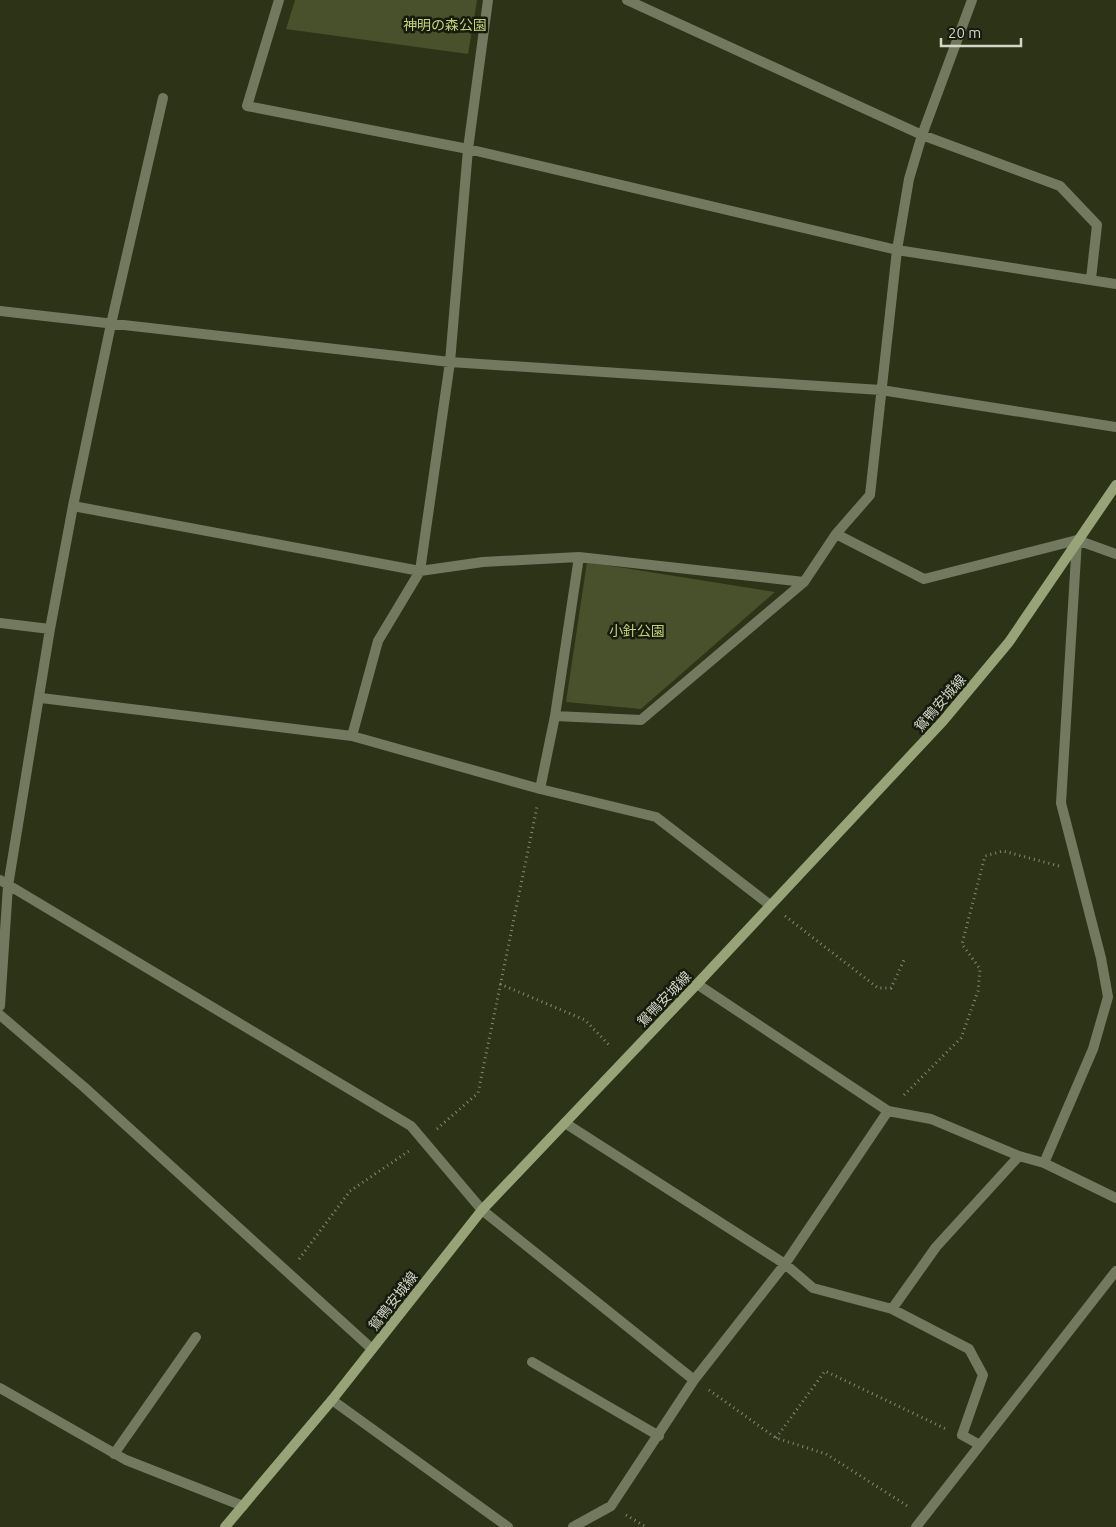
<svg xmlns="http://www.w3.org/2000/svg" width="1116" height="1527" font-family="Ubuntu,'Noto Sans JP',sans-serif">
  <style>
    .green { fill: #48512b }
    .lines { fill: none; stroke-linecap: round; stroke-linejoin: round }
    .path { stroke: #848a74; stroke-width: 3; stroke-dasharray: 1 4; stroke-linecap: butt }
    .minor { stroke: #72795f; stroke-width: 10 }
    .secondary { stroke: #98a378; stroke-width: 10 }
    .labels { text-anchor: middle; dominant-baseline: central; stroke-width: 5; stroke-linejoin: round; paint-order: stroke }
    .park-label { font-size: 14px; fill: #bfd479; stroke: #171a0d }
    .street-label { font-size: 14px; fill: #d1d6c5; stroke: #171a0d }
  </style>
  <rect width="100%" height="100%" fill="#2d3317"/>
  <path class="green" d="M295,0H477L468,54L286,29Z
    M587,562L775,592L641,709L566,702Z"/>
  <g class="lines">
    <path class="path" d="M785,916L878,988H891L904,960
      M500,984L585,1020L611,1047
      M904,1095L961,1038L978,991L980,969L962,944L985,856L1003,851L1059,866
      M437,1129L478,1093L537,807
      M299,1259L350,1191L409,1151
      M709,1390L776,1438L826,1454L909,1507
      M776,1438L825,1371L946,1429
      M626,1515L646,1527"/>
    <path class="minor" d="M279,0L247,106L468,149L897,250L1116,284
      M627,0L922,135L1060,186L1097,225L1091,279
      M0,311L450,362L881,390L1116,427
      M73,506L420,571L483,562L579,557L804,582
      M836,534L924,579L1077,540L1116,554
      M0,623L50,629
      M41,698L352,736L540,789L656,817L770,905
      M555,716L641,720L804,582L836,534L870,495L897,250L909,179L922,135L972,0
      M352,736L378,641L420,571L450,362L468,149L488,0
      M540,789L555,716L579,557
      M0,880L411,1126L482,1210L694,1380
      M697,984L888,1111L931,1119L1019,1156L1044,1163L1116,1198
      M0,1006L8,886L50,629L73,506L111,324L163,98
      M0,1015L84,1087L372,1349
      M565,1123L785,1264L813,1288L892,1309L936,1247L1019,1156
      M1044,1163L1093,1049L1108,997L1101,958L1061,803L1077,540
      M892,1309L969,1349L983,1375L962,1435L980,1445
      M532,1362L659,1436
      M0,1388L126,1460L243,1506
      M332,1400L508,1527
      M114,1454L196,1337
      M573,1527L611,1506L694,1380L785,1264L888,1111
      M916,1527L1116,1271"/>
    <path class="secondary" d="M225,1527L332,1400L482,1210L697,984L943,721L1009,642L1116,485"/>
  </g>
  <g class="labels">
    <g class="park-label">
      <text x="445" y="25">神明の森公園</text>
      <text x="637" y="631">小針公園</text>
    </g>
    <g class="street-label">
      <text transform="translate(940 703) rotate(-49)">鴛鴨安城線</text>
      <text transform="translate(664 999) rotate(-46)">鴛鴨安城線</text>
      <text transform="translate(393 1301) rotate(-52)">鴛鴨安城線</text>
    </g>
  </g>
  <path d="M941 38v8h80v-8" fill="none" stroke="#d1d6c5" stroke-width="2.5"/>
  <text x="948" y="38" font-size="15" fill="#d1d6c5" stroke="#171a0d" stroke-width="4" paint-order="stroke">20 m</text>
</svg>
